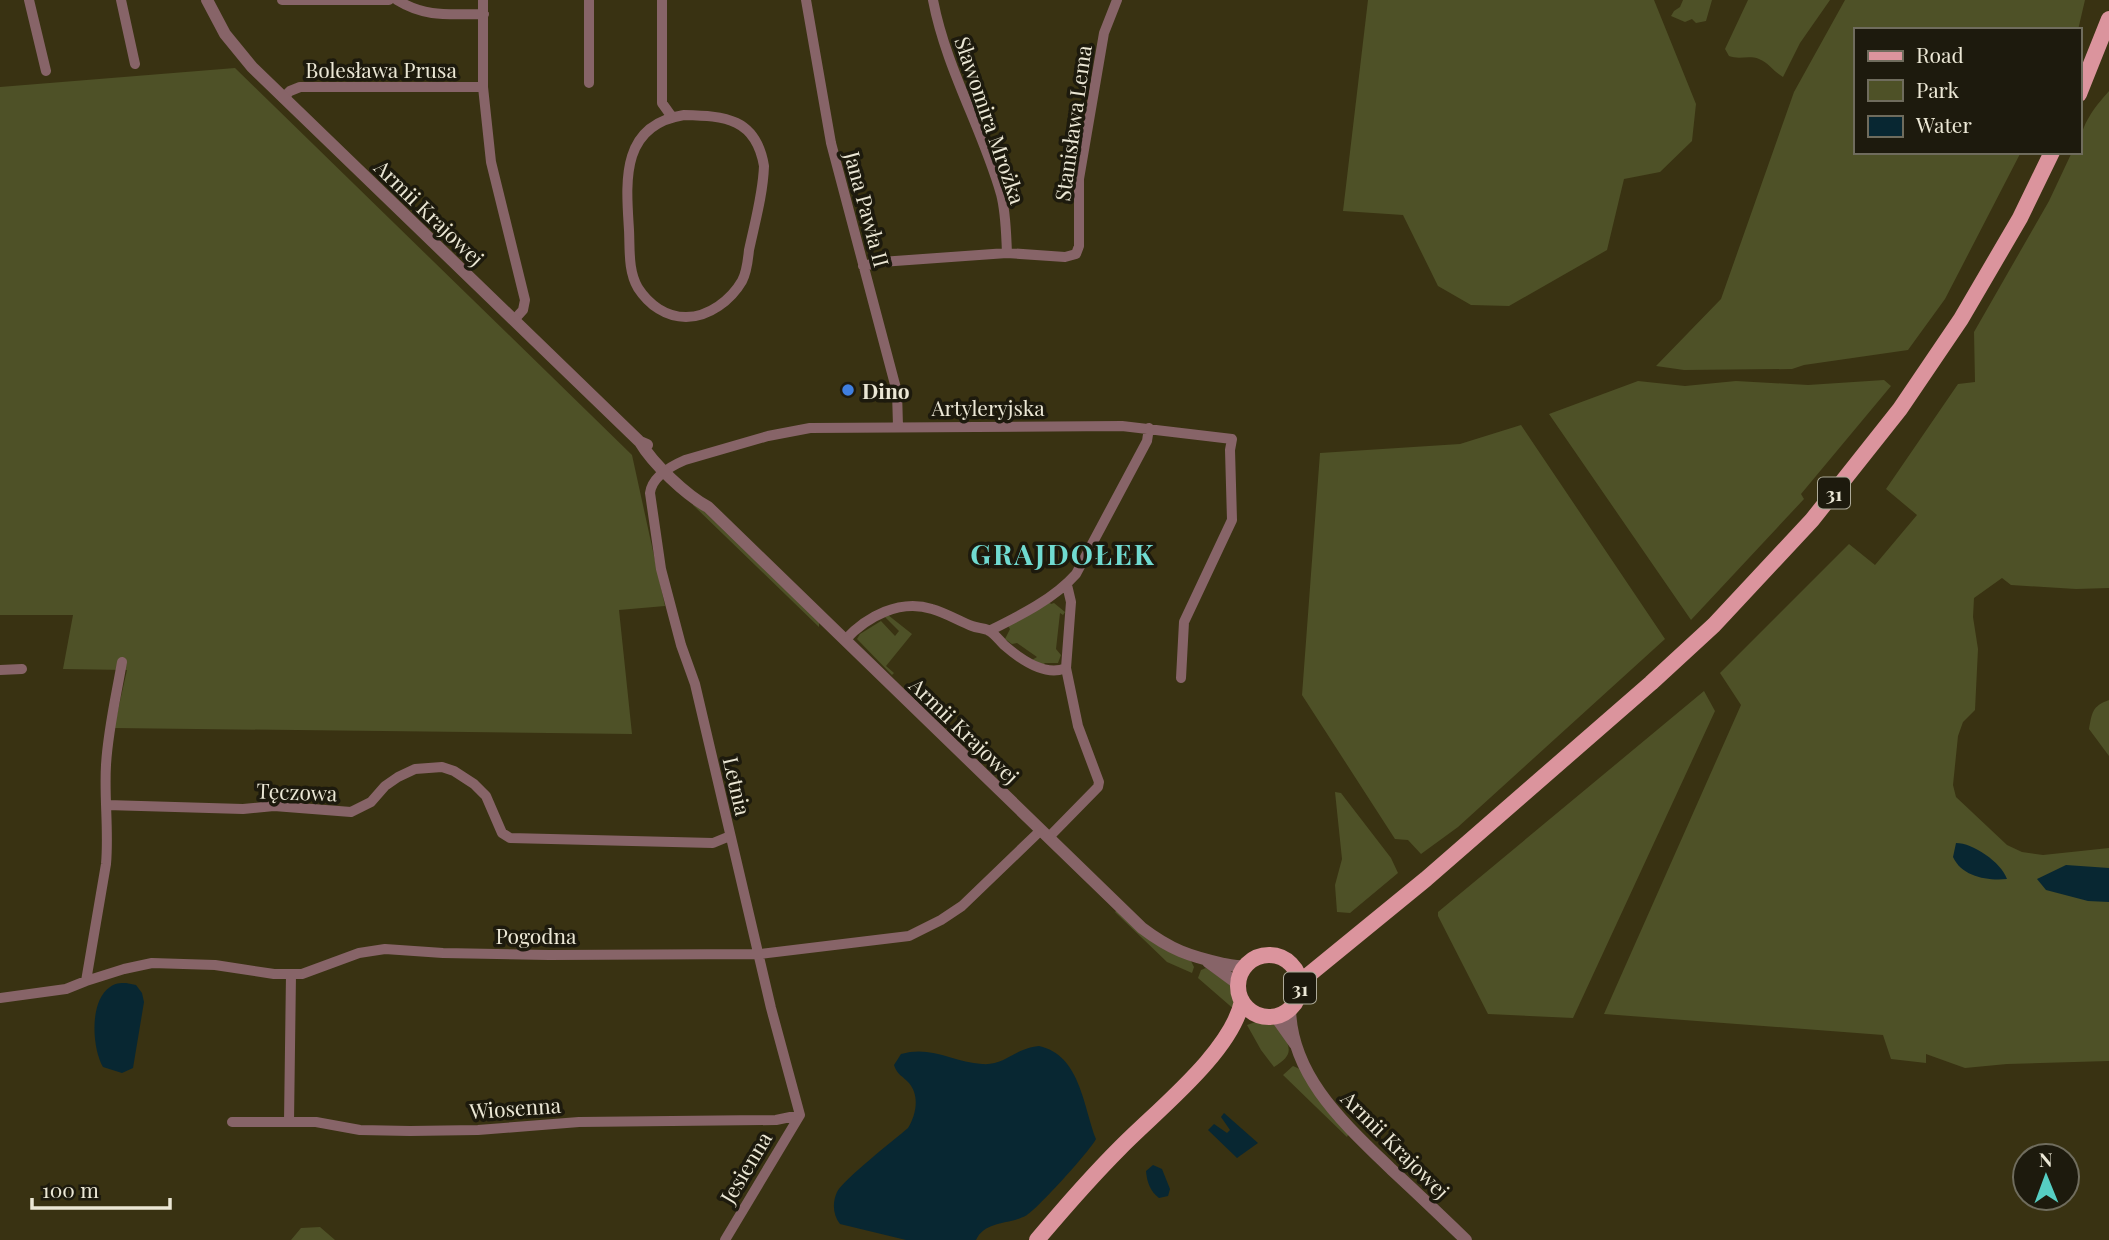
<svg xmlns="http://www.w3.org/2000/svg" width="2109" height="1240" font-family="'Playfair Display',serif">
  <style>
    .green { fill: #4e5127 }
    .water { fill: #082732 }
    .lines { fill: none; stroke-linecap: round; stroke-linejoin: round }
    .minor { stroke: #876468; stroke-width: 10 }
    .tertiary { stroke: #876468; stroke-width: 12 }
    .primary { stroke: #db949d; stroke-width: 16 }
    .shop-dot { fill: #3f7fe0; stroke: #1d1a0d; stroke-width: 2.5 }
    .labels { text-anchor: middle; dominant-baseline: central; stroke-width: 7; stroke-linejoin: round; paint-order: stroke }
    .shield { fill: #1d1a0d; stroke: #adaa99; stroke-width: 2 }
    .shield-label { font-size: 19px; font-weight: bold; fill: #ebe7d5 }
    .street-label { font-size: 21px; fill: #ebe7d5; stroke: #1d1a0d }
    .poi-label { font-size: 21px; font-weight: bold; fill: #ebe7d5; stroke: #1d1a0d; text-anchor: start }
    .district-label { font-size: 28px; font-weight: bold; letter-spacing: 2px; fill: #70dbd1; stroke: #1d1a0d }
  </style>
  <rect width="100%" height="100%" fill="#393212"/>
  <path class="green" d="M1368,0H1654L1696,104L1692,141L1660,172L1624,179L1607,250L1509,306L1471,305L1438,286L1403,215L1343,211Z
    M1683,0H1712L1706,21L1696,23L1692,19L1685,22L1671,16L1674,11L1680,7Z
    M1748,0H1830L1800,43L1783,77C1774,72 1769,63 1759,59C1749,55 1739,60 1729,56L1725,49Z
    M1845,0H2085L2078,30H1855V152H2021L1945,299L1908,350L1804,365L1792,369L1684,370L1656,366L1721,299L1794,92Z
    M235,68L632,455L665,606L619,610L632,734L114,728L127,670L63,669L73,615H0V87Z
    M2109,91V588L2076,589L2011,585L2002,578L1974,598L1973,617L1978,649L1975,710L1963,722L1958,736L1953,785L1956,797L2007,845L2022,852L2043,855L2109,848V1061L2007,1064L1965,1068L1926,1054V1063L1891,1059L1883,1035L1604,1014L1741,705L1720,673L1849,544L1875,565L1917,515L1886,489L1958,384L1975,382L1974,332L2049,201L2072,152H2079C2079,127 2093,109 2109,91Z
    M1884,380L1891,386L1801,494L1804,499L1691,620L1549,414L1638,381L1685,386L1736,381L1808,385Z
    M1521,425L1665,639L1458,827L1421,854L1408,840L1395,839L1302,695L1320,453L1460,444Z
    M693,501L819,622V627L693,505Z
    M1049,602L1051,604L1054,603L1065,612L1063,615L1060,613L1056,649L1061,655L1058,663H1045L1043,665L1032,660L1037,657L1017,643L1012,644L1005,639L1010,629L1008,626Z
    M888,615L912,634L886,666L894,673L892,675L857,639L860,634L881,621L895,636L899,631L884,616Z
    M1704,691L1715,711L1573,1018L1488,1014L1438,916V912Z
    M2109,700V756L2089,729C2092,713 2092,706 2109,700Z
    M1335,792L1341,793L1391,858L1398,873L1350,913L1337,912L1335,885L1342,859Z
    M1117,910L1191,961L1194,967L1192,973L1167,962L1115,912Z
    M1206,968L1234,987L1237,998L1236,1011L1198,978L1201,970Z
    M1261,1020C1273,1021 1277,1025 1283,1035C1293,1051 1290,1057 1274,1067L1261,1050L1247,1025Z
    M1293,1066L1302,1070L1349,1133L1347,1137L1283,1075Z
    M320,1227L335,1240H291L301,1228Z"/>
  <path class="water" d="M1956,843C1973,843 2001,862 2007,879C1988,881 1962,877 1953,857Z
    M2066,865L2109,868V902L2088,901L2046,890L2037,879Z
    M126,983L136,985L142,993L144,1002L133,1068L122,1073L103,1067C92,1048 89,1001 110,987C115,983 120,983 126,983Z
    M1039,1046C1080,1055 1083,1105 1096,1139C1089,1152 1039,1207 1027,1215C1010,1225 985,1220 976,1240H906L840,1224C833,1215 832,1203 837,1192C844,1179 894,1140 908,1128C916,1115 920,1096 909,1083C903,1076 897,1075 894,1065L901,1054C931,1045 953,1062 982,1064C1005,1066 1015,1048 1039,1046Z
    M1224,1113L1258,1143L1237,1158L1208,1130L1214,1124L1227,1133L1230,1130L1221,1117Z
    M1153,1165L1162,1169L1170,1189L1168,1196L1159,1198C1150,1191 1147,1182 1146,1171Z"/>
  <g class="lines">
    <path class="minor" d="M29,0L46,71
      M121,0L135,64
      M282,0H389
      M397,0C426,18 450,14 484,14
      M483,0V87L491,162L525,300L523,310L514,320
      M662,0V103L672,117
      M806,0L831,143L897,392L898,426
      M933,0C946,68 982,128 1001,194C1006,213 1006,233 1007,253
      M589,83V0
      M283,98L290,91L300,87H483
      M684,115C725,116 756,118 764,166C763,194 755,222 749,250C748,259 747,272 742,281C731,300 709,317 686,317C666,317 649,305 638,288C628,271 630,250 629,230C626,182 620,125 684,115Z
      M863,266L881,262L1007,253L1065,257L1076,254L1079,246V179L1104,33L1117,0
      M989,631C1019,616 1054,599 1076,574L1147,441L1149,428
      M845,640C867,616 900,599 932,609C946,613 959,621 972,626C977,628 983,628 988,630C994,633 999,640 1004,645C1020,659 1045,677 1066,668
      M0,670L22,669
      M107,805L243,809L274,806L351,812L371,802L385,786L398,777L415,769L442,767L454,771L474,784L486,796L502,833L510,838L713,843L730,836
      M1049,837L1098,787L1099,782L1078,726L1066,668L1071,602L1067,585
      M86,981L106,864C109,831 104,798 106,765C108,730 116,697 122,662
      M0,998L66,989L86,981L124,969L152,963L215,965L274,974H302L359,953L385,949L443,953L549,955L760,954L909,936L941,920L962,906L1041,830
      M800,1115L771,1008L695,684L681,645L661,569L650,493C652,477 671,466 685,460L768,436L810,428L1122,426L1232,439L1230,450L1232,520L1184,622L1181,678
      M232,1122H316L360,1130L410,1131L478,1130L579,1122L776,1120L800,1115
      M289,1122L291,974
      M725,1240L800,1115"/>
    <path class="tertiary" d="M207,0L225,34L252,67L640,442L647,445
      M640,442C653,464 686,495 708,507L1142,928C1171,950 1189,956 1224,964C1232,965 1237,967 1246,966
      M1208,962L1238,984
      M1290,1008C1291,1077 1346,1125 1391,1169C1416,1192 1441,1216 1466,1240
      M1272,1016L1278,1020L1295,1044"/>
    <path class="primary" d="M2079,94L2109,19
      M1238 986a31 31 0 1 1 62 0a31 31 0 1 1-62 0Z
      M1300,982L1426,879L1651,683L1714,625L1812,520L1900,409L1961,319L2020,218L2052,152
      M1037,1240C1064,1208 1091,1177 1120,1148C1156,1111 1232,1052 1242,1001"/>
  </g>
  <circle class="shop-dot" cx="848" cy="390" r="7"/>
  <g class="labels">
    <g class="shield">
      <rect x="1818" y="477.5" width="32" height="31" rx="5"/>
      <rect x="1284" y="972.5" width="32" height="31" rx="5"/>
    </g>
    <g class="shield-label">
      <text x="1834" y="493">31</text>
      <text x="1300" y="988">31</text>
    </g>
    <g class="street-label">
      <text x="381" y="69">Bolesława Prusa</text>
      <text transform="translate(991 120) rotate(71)">Sławomira Mrożka</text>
      <text transform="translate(1072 123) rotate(-82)">Stanisława Lema</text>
      <text transform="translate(868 209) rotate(75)">Jana Pawła II</text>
      <text transform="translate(430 212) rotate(44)">Armii Krajowej</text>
      <text x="988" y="407">Artyleryjska</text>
      <text transform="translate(965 730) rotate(44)">Armii Krajowej</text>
      <text transform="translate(738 786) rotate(77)">Letnia</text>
      <text transform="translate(297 791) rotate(2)">Tęczowa</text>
      <text x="536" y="935">Pogodna</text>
      <text transform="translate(515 1107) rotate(-4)">Wiosenna</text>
      <text transform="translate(1396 1144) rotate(45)">Armii Krajowej</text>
      <text transform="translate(745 1167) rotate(-59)">Jesienna</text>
    </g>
    <g class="poi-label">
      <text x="862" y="390">Dino</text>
    </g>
    <g class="district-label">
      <text x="1063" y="553">GRAJDOŁEK</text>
    </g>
  </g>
  <rect x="1854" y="28" width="228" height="126" fill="#1d1a0d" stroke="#6f6c5d" stroke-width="2"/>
  <rect x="1868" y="51" width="35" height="10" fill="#db949d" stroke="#6f6c5d" stroke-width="2"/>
  <text x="1916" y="63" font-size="21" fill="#ebe7d5">Road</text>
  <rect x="1868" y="80" width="35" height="21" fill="#4e5127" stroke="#6f6c5d" stroke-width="2"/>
  <text x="1916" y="98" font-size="21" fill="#ebe7d5">Park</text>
  <rect x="1868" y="116" width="35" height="21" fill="#082732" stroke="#6f6c5d" stroke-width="2"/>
  <text x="1916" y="133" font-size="21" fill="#ebe7d5">Water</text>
  <g transform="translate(2046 1177) rotate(359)"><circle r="33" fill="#1d1a0d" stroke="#6f6c5d" stroke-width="2"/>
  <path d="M0-5L12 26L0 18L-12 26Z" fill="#56cec3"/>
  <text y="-10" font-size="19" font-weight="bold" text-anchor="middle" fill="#ebe7d5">N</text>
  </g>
  <path d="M32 1198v10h138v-10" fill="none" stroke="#ebe7d5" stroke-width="3.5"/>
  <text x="42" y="1198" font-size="21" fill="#ebe7d5" stroke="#1d1a0d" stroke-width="5" paint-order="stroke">100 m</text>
</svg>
